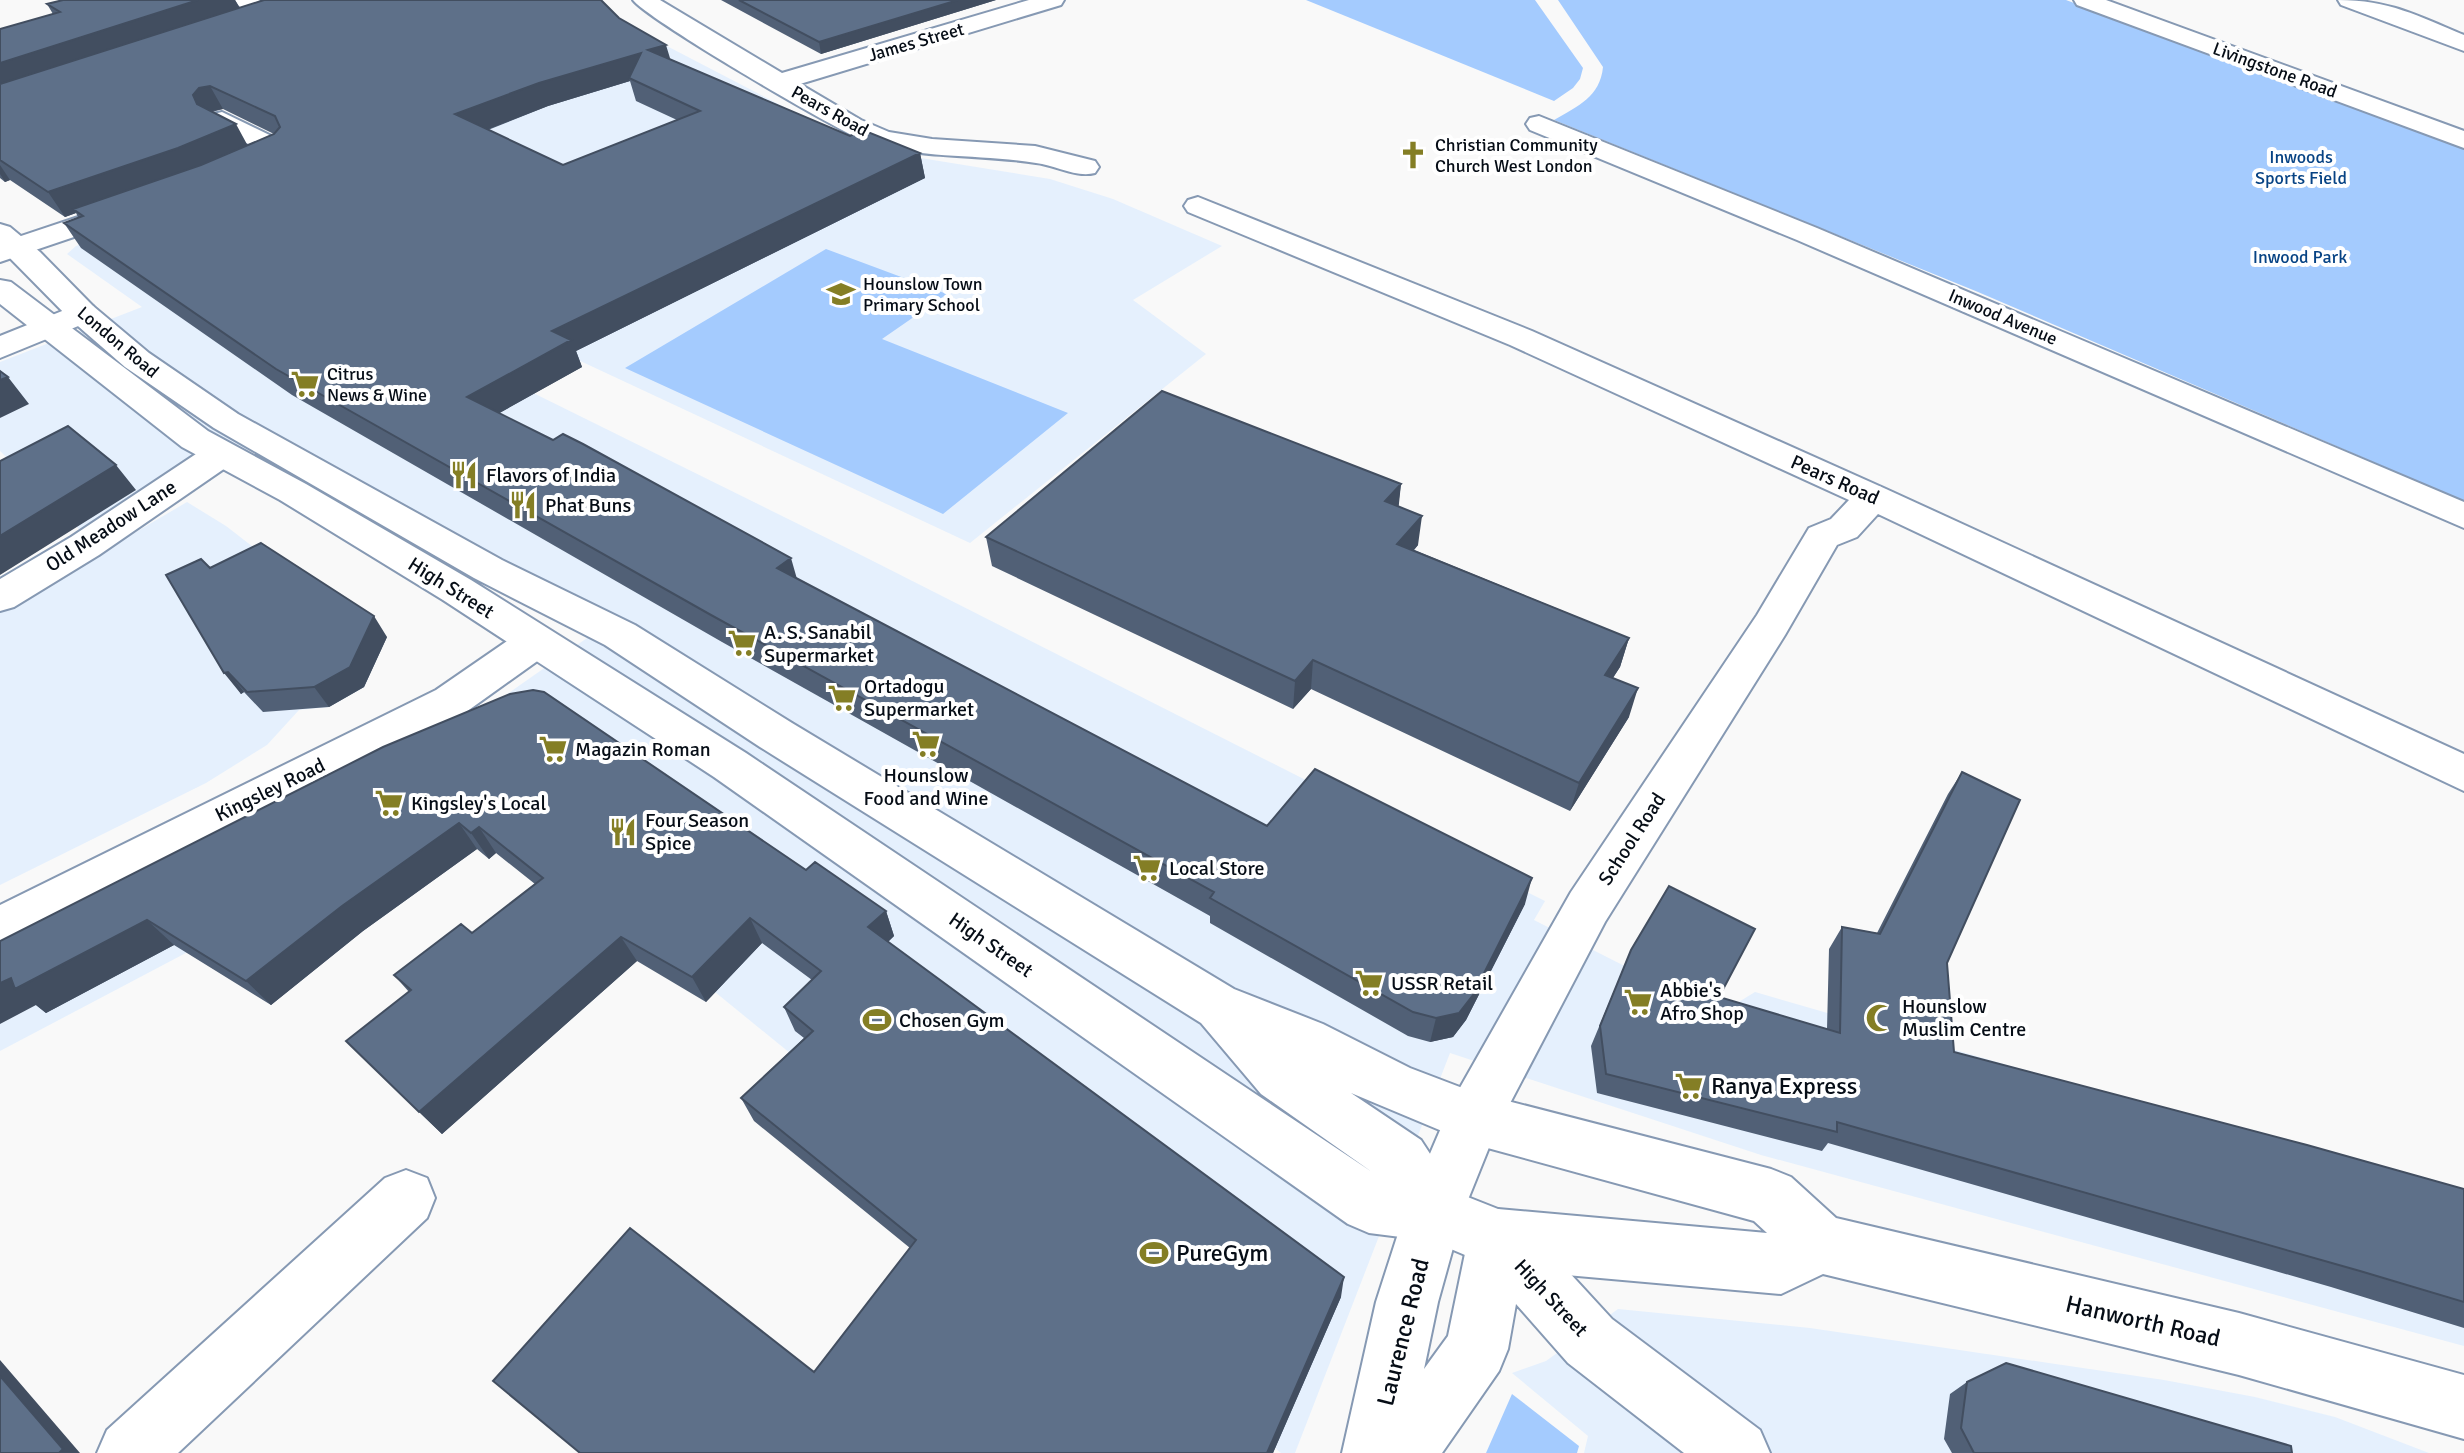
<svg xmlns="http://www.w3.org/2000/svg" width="2464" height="1453" font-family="Signika,sans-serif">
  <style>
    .built { fill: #e5f0fd }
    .green { fill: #a4cbfe }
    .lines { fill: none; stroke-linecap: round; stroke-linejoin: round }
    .minor-casing { stroke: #8699b3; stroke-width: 4 }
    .tertiary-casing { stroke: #8699b3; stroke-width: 4 }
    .primary-casing { stroke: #8699b3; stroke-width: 4 }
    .minor { fill: #fff; fill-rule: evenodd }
    .tertiary { fill: #fff; fill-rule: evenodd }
    .primary { fill: #fff; fill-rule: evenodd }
    .wall { fill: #516076; fill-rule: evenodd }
    .shaded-wall { fill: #424e60 }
    .building { fill: #5e7089; stroke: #424e60; stroke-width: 2; fill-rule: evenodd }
    .labels { text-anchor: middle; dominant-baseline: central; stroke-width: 8; stroke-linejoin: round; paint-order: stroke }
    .far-street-label { font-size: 18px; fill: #060d16; stroke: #fff }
    .far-poi-label { font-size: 18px; fill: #060d16; stroke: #fff; text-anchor: start }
    .far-park-label { font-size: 18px; fill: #074384; stroke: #fff }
    .poi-label { font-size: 20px; fill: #060d16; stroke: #fff; text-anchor: start }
    .street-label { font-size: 20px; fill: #060d16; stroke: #fff }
    .near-poi-label { font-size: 24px; fill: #060d16; stroke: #fff; text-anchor: start }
    .near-street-label { font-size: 24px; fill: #060d16; stroke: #fff }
  </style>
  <rect width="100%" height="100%" fill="#f9f9f9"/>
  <path class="built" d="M663,44L865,149L1050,179L1113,199L1222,246L1133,300L1206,354L970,543L488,318L309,152Z
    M138,221L428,341L863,556L1545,901L1534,920L1719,1014L1755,992L2464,1197V1346L1761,1155L1450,1053L1295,1453H1281L478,799L0,1051V956L500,699L607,624L273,437L88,538L0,451V362L142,307L67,254L76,246Z
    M187,502L226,526L275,564L365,670L372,669L364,687L329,707L299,710L267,745L206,783L0,885V612Z
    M1618,1309L1810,1328L2164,1380L2255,1397L2335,1417L2429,1453H1584L1588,1436L1512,1373L1546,1361Z"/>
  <path class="green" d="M1306,0H1535L1583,68L1580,79L1573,88L1554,101Z
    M1558,0H2066L2464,149V501L1978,292L1554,120C1578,106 1600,97 1603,67Z
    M826,249L947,294L882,339L1068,413L943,514L625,368Z
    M1512,1394L1579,1446L1577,1453H1486Z"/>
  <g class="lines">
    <defs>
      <path id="minor" d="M231,0H259L278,14L275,19L235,33H219L215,28L219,23L248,13Z
        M633,0H660L782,73L1029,0H1064L1061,5L800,84L861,120L889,132L932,139L1035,146L1095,161L1099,167L1095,173C1076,178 1055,165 1036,163C981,154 926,159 872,144C845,136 647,19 633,0Z
        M2074,0H2106L2464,131V148L2077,5Z
        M2338,0C2389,0 2418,16 2464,35V51L2341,5Z
        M222,112L286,143L290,149C280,163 249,174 232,170L228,164L232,158L256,148L213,126L209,120L213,114Z
        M1539,116L1817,228L2464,502V528L1797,240L1530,130L1526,124L1530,118Z
        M1198,197L1532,331L1886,489L2464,754V791L1878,514L1857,537L1837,545L1785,635L1605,922L1496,1130L1463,1212L1438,1302L1424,1369L1448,1336L1468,1239L1477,1218L1498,1209L1519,1218L1612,1319L1760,1430L1770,1453H1684L1568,1363L1516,1304L1508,1349L1499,1371L1442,1453H1342L1376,1302L1405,1212L1453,1100L1571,892L1757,615L1809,528L1831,519L1849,500L1510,345L1188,212L1184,206L1188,200Z
        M126,201L136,204L140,210L136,216L0,262V243Z
        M82,303L93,306L98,313L93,320L0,358V336Z
        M221,443L234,446L239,454L234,462L99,555L14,607L0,611V579L71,537L208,446Z
        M406,1170L427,1178L435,1198L427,1218L178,1453H97L107,1430L385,1178Z"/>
      <path id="tertiary" d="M535,627L550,632L556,642L550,652L466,712L168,864L18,944L0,950V905L436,690L520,632Z"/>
      <path id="primary" d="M0,224L10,227L40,252L93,306L149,353L238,414L502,560L635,625L792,723L1234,989L1323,1024L1410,1068L1473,1092L1771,1169L1791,1177L1836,1218L2239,1313L2464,1375V1439L2239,1375L1823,1274L1781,1294L1498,1269L1432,1241L1369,1233L1348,1224L714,777L443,600L280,500L182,447L0,304V280L11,282L208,431L306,484L471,580L746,753L1372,1172L1261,1094L1201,1023L760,747L605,645L474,578L214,428L125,367L71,320L0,248ZM1351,1093L1473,1144L1754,1221L1767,1233L1498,1209L1455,1192L1421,1140Z"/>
    </defs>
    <use href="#minor" class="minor-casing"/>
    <use href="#tertiary" class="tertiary-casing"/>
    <use href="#primary" class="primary-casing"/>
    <use href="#minor" class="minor"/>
    <use href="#tertiary" class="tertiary"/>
    <use href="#primary" class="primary"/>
  </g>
  <path class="wall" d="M63,0H235L240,8L619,18L670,59L850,136L920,153L925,178L576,351L582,367L499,413L797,579L1267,826L1525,904L1466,1020L1453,1037L1430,1042L1408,1036L1210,923V916L722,642L292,395L81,248L64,223L78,217L76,213L65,217L10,180L5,182L0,178V29L53,14L47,4ZM630,81L636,101L677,120L563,165L488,130L548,106ZM223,109L274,134L247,145L212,112Z
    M721,0H996L821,54Z
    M1401,484L1398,506L1418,545L1414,550L1629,638L1620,667L1613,678L1629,717L1570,811L1311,689L1293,709L992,566L986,537Z
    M210,568L387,637L364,687L329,707L263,712L244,692L241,694L166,575Z
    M383,747L806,870L886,911L894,936L888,942L1341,1297L1273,1453H580L814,1372L910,1248L754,1121L741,1098L804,1038L795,1031L784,1007L812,980L762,943L706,1002L637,961L442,1134L346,1041L409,992L394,975L472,933L535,884L496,853L489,859L477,849L363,931L271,1005L174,945L46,1013L36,1005Z
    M1962,772L1947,963L1954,1052L2464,1189V1328L2331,1287L1828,1143L1822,1151L1597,1093L1591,1046L1631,950L1720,997L1827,1029L1829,949L1842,927L1877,933L1948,794Z
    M1967,1382L2292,1453H1952L1944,1439L1950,1394Z"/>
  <path class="shaded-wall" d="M198,0H235L242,12L0,91V63Z
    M958,0H996L821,54L819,42Z
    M666,45L673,68L648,50Z
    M641,53L629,78L630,81L548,106L465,138L455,114L539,83Z
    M210,86L223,109L212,111L197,104L193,95L199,88Z
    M236,124L249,148L78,212L73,209L76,213L65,217L48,192Z
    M920,153L925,178L576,351L582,367L480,424L467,397L552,331Z
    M0,165L10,180L5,182L0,174Z
    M8,377L29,404L0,418V380Z
    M116,465L136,490L0,575V536Z
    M1401,484L1398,513L1385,501Z
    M1422,516L1418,545L1394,573L1397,544Z
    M791,558L799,586L777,568Z
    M374,616L387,637L364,687L329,707L314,687Z
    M1629,638L1620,667L1596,703L1605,675Z
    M1313,660L1311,689L1293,709L1295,681Z
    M228,672L244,692L241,694L224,673Z
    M1638,688L1629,717L1570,811L1579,783Z
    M459,823L477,849L363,931L271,1005L246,981L342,906Z
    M479,827L496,853L489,859L471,833Z
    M1532,878L1525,904L1466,1020L1453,1037L1430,1042L1436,1018Z
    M886,911L894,936L877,952L868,927Z
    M750,918L762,943L706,1002L692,977Z
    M147,920L174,945L46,1013L36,1005L0,1024V983Z
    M621,937L637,961L442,1134L419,1112Z
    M1344,1277L1341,1297L1273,1453H1267Z
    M0,1360L80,1453H59L0,1376Z"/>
  <path class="building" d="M63,0H198L0,63V29L60,12L47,4Z
    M264,0H601L619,18L666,45L648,50L850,136L863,130L920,153L552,331L571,340L467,397L553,440L563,434L583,444L791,558L777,568L1267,826L1315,769L1532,878L1473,995L1459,1013L1436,1018L1413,1012L1210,898L1214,892L711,615L276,369L64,223L83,216L73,209L201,165L274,134L280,127L275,116L210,86L199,88L193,95L197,104L236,124L178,148L48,192L0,160V84ZM641,53L629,78L700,111L563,165L455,114L539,83Z
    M739,0H958L819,42Z
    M0,371L8,377L0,380Z
    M1162,391L1401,484L1385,501L1422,516L1397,544L1629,638L1605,675L1638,688L1579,783L1313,660L1295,681L986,537Z
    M68,426L116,465L0,536V461Z
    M261,543L374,616L350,667L314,687L247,692L228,672L224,673L166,575L201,559L210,568Z
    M533,690L544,692L806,870L815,862L886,911L868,927L1344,1277L1267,1453H580L493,1381L630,1228L814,1372L916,1240L741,1098L813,1031L784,1007L821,971L750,918L692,977L621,937L419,1112L346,1041L411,990L394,975L461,924L472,933L543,878L479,827L471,833L459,823L342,906L246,981L147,920L15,989L11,978L0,983V941L383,747L510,694Z
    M1962,772L2020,800L1947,963L1954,1052L2307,1145L2464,1189V1302L2360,1271L1837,1122V1132L1606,1074L1600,1026L1631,950L1669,886L1755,929L1719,997L1840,1033L1842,927L1880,934Z
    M2006,1363L2291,1446L2292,1453H1974L1961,1428L1967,1382Z
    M0,1376L63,1449L59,1453H0Z"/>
  <defs>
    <symbol id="church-bare" viewBox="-9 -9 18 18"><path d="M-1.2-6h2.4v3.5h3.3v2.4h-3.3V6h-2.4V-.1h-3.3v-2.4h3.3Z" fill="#847e25" stroke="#fff" stroke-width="2.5" paint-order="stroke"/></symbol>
    <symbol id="school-bare" viewBox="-9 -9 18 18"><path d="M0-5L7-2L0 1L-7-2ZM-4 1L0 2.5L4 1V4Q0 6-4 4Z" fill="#847e25" stroke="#fff" stroke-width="2.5" paint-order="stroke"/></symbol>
    <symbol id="supermarket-bare" viewBox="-9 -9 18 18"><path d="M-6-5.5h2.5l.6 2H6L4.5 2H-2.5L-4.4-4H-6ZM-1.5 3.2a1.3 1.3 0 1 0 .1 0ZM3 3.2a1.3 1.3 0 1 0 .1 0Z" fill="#847e25" stroke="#fff" stroke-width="2.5" paint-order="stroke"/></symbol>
    <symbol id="restaurant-bare" viewBox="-9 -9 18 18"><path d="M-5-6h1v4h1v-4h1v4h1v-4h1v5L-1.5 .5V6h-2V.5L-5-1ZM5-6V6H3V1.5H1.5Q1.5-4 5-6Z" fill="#847e25" stroke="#fff" stroke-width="2.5" paint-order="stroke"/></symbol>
    <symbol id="mosque-bare" viewBox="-9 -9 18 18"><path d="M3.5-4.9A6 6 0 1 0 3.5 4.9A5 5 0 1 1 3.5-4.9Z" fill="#847e25" stroke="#fff" stroke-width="2.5" paint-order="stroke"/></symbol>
    <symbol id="stadium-bare" viewBox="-9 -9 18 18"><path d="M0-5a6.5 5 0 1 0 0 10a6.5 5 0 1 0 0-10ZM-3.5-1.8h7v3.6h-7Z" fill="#847e25" stroke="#fff" stroke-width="2.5" paint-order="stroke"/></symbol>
  </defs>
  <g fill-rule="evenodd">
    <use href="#church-bare" x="1393" y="135" width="40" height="40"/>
    <use href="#school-bare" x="821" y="274" width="40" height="40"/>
    <use href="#supermarket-bare" x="285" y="364" width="40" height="40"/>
    <use href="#restaurant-bare" x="444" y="455" width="40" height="40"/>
    <use href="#restaurant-bare" x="503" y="485" width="40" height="40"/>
    <use href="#supermarket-bare" x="722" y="623" width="40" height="40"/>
    <use href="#supermarket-bare" x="822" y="678" width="40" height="40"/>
    <use href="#supermarket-bare" x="906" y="724" width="40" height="40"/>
    <use href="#supermarket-bare" x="533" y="729" width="40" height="40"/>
    <use href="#supermarket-bare" x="369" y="783" width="40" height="40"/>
    <use href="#restaurant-bare" x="603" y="812" width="40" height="40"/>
    <use href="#supermarket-bare" x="1127" y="848" width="40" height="40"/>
    <use href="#supermarket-bare" x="1349" y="963" width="40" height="40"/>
    <use href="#supermarket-bare" x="1618" y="982" width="40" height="40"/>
    <use href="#mosque-bare" x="1860" y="998" width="40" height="40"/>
    <use href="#stadium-bare" x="857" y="1000" width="40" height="40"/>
    <use href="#supermarket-bare" x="1669" y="1066" width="40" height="40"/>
    <use href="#stadium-bare" x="1134" y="1233" width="40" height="40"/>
  </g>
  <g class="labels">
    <g class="far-street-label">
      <text transform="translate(916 42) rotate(-16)">James Street</text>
      <text transform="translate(2275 70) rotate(20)">Livingstone Road</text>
      <text transform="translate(830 111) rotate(29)">Pears Road</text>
      <text transform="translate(2003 317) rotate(23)">Inwood Avenue</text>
      <text transform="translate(118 342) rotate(40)">London Road</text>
    </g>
    <g class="far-poi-label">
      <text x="1435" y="145">Christian Community<tspan x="1435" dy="21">Church West London</tspan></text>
      <text x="863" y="284">Hounslow Town<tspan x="863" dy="21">Primary School</tspan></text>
      <text x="327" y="374">Citrus<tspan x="327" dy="21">News &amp; Wine</tspan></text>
    </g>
    <g class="far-park-label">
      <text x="2301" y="157">Inwoods<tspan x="2301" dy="21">Sports Field</tspan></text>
      <text x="2300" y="257">Inwood Park</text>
    </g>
    <g class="poi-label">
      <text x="486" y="475">Flavors of India</text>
      <text x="545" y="505">Phat Buns</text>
      <text x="764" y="632">A. S. Sanabil<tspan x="764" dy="23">Supermarket</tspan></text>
      <text x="864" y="686">Ortadogu<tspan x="864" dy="23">Supermarket</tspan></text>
      <text x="575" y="749">Magazin Roman</text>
      <text x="926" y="775" text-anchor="middle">Hounslow<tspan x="926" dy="23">Food and Wine</tspan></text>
      <text x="411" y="803">Kingsley's Local</text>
      <text x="645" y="820">Four Season<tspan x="645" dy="23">Spice</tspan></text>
      <text x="1169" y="868">Local Store</text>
      <text x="1391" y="983">USSR Retail</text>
      <text x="1660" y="990">Abbie's<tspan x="1660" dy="23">Afro Shop</tspan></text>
      <text x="1902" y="1006">Hounslow<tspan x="1902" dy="23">Muslim Centre</tspan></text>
      <text x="899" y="1020">Chosen Gym</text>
    </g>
    <g class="street-label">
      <text transform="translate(1835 480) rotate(24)">Pears Road</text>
      <text transform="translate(111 526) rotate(-33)">Old Meadow Lane</text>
      <text transform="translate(451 588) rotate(32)">High Street</text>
      <text transform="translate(270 790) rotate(-26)">Kingsley Road</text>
      <text transform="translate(1632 839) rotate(-57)">School Road</text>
      <text transform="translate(991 945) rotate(35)">High Street</text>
      <text transform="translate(1551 1298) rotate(47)">High Street</text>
    </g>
    <g class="near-poi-label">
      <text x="1711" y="1086">Ranya Express</text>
      <text x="1176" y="1253">PureGym</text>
    </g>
    <g class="near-street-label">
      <text transform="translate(2143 1321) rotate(13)">Hanworth Road</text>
      <text transform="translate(1403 1332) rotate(-76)">Laurence Road</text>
    </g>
  </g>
</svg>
